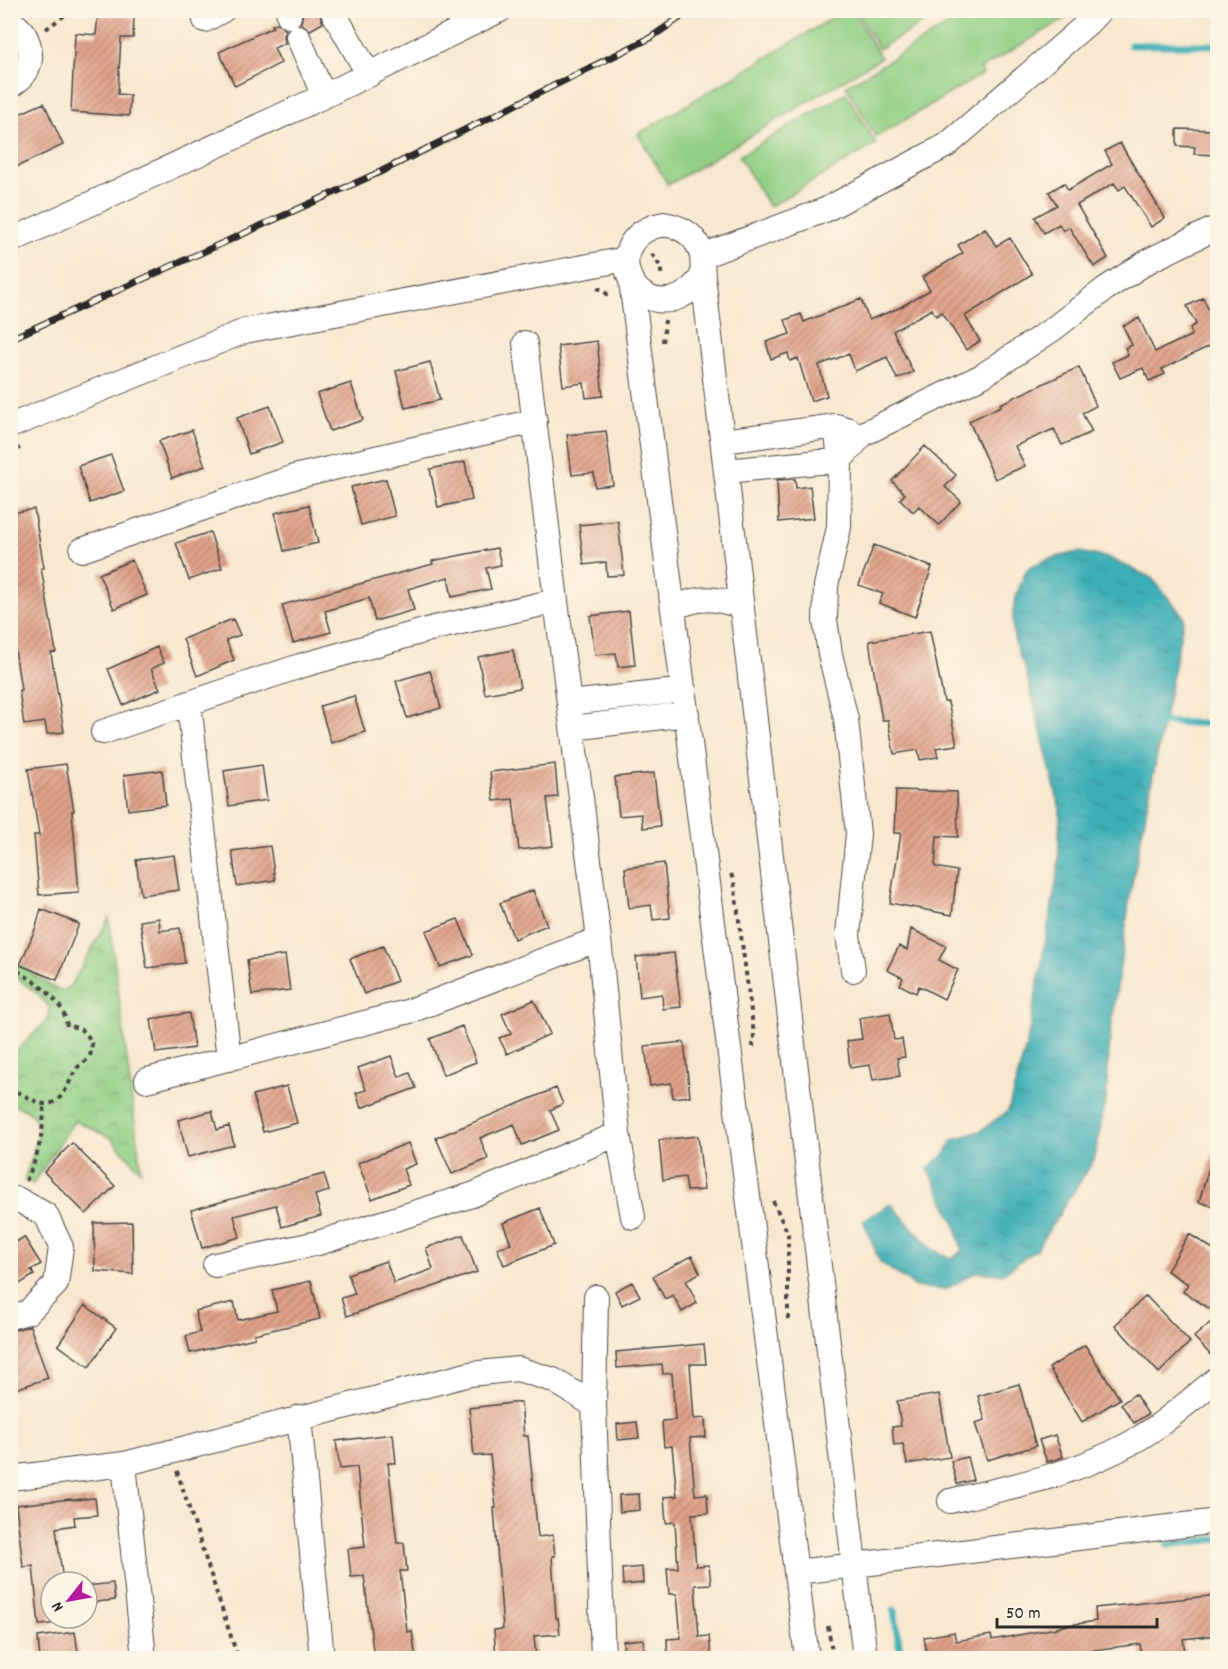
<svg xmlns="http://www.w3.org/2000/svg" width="1228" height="1669" font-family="Dekko,sans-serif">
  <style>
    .park { fill: url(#park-crowns); stroke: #5f7e58; stroke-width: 1.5 }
    .pitch { fill: #93d086; stroke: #5f7e58; stroke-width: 1.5 }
    .water { fill: url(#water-ripples); stroke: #346d70; stroke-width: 1.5 }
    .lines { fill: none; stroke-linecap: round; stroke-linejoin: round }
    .stream { stroke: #3eafb6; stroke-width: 7 }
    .building { fill: url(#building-hatch) }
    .minor-casing { stroke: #4a4744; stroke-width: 26 }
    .path { stroke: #4a4744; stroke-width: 4; stroke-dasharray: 4.5 4.5; stroke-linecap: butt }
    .minor { stroke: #fff; stroke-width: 24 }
    .rail-casing { stroke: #2b2b2b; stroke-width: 7 }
    .rail { stroke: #fcf5e5; stroke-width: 4.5; stroke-dasharray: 14; stroke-linecap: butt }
  </style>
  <defs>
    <pattern id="park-crowns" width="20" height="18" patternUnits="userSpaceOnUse" patternTransform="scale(1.5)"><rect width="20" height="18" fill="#93d086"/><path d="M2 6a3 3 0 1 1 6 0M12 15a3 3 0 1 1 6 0" fill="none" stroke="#78a96e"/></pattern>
    <pattern id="water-ripples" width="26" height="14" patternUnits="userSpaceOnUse" patternTransform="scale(1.5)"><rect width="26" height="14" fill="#3eafb6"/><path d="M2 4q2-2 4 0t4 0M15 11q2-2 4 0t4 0" fill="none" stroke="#348f94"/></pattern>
    <pattern id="building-hatch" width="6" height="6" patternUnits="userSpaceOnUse" patternTransform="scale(1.5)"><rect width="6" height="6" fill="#e0a289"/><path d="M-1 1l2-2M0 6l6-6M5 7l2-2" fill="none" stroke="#b68470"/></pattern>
  </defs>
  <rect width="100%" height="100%" fill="#fcf5e5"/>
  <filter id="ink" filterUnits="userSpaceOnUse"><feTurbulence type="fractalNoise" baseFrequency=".0167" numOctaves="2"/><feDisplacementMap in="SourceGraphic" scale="12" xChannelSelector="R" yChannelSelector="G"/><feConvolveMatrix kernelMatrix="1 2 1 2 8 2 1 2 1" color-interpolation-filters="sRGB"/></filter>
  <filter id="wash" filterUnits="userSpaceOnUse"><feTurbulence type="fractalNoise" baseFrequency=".008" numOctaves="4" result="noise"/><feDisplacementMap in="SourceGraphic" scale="24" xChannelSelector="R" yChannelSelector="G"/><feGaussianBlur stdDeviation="1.35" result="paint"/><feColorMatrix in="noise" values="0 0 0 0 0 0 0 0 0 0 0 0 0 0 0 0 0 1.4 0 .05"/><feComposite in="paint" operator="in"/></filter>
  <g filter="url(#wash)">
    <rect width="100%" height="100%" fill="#f8e8d0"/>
    <path class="park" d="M109,918L141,1171L111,1138L75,1120L33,1184L24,1180C30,1159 51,1122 24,1109C19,1107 16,1105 11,1106V1057L48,1019L50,1008L37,993L11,974V959L52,987L63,991L72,984Z"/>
    <path class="pitch" d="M844,11H853L881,58L668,185L638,134Z
      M856,11H944L879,49Z
      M961,11H1078L980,69L983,74L876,137L846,86L952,23L949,18Z
      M846,93L876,144L769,207L739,156Z"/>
    <path class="water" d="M1079,552L1109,558L1152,578L1184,617L1131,889L1110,1036L1106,1099L1094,1160L1036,1250L1002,1274L976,1272L945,1290L916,1287L880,1262L863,1220L891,1204L932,1249L952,1259L962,1250L955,1224L928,1168L946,1153L952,1140L980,1131L1008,1111L1027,1043L1058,872L1060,809L1025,668C1010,640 1008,613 1021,583C1023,580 1024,573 1027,570C1036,560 1066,555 1079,552Z"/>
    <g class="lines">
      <path class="stream" d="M1131,45H1218
        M1163,722L1218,724
        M1168,1545L1218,1539
        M894,1610L901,1658"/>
    </g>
    <g id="blocks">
      <path class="building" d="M303,10H318L323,23L310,30L301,23Z
        M98,15L134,17L133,38H121L119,71L118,94L130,95L129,116L71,112L75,33L96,35Z
        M277,23L286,30L284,36L285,43L274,48L281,63L235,86L219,52L273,27L272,25Z
        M44,103L63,145L10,170V118Z
        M1177,129L1218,130V155L1194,154L1195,147L1177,146Z
        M1120,143L1165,218L1151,227L1125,186L1119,190L1114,183L1077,205L1108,258L1094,267L1069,227L1063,231L1059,224L1044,233L1035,217L1057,205L1049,192L1064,183L1068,190L1112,164L1105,151Z
        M985,228L996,246L1010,238L1032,274L965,316L980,341L966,350L942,312L936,316L932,309L893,331L913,372L897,379L887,357L855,371L849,354L819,365L827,396L811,401L798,358L790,361L788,353L771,359L766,342L790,334L785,320L801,314L804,322L861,299L869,320L899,308L930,290L922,277L963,253L958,245Z
        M1203,298L1218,329V342L1162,369L1165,374L1149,381L1143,368L1120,378L1112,362L1128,355L1125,348L1132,345L1123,326L1139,318L1155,352L1192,335L1190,328L1196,324L1187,306Z
        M597,341L603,396L586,398L584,383L563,386L558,346Z
        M430,362L440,400L405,408L396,371Z
        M1079,367L1096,406L1082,413L1092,432L1062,445L1054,429L1015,446L1025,466L995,479L969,421L1001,406L1000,404Z
        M351,383L363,420L330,431L317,394Z
        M270,406L283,442L249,454L237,418Z
        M192,430L205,466L172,478L159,441Z
        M606,431L613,485L595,487L594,473L572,475L567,435Z
        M925,446L956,475L945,487L961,501L939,525L919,506L913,512L900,499L905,494L892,481Z
        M111,455L124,491L90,503L78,466Z
        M465,462L472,500L438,507L430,469Z
        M386,479L395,516L361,525L351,487Z
        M795,479L796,488L810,486L814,518L779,522L777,480Z
        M309,505L318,543L284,551L275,513Z
        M34,509L44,568H41L56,652L51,653L64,732L47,734L45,722L24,725L19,690H21L10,616V513Z
        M618,521L624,575L607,576L606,562L584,565L579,525Z
        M210,532L222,568L189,580L176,543Z
        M874,545L932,567L915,617L879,603L883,594L859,585Z
        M497,548L501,565L486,568L491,589L452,597L448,577L408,589L414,610L375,621L369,598L325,611L331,632L293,643L282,605L433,564L432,561Z
        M132,560L147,595L114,609L99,574Z
        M629,611L635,665L618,667L616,653L595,655L590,616Z
        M233,619L240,635L226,640L234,660L197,676L183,639Z
        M930,631L944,702H948L957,745L936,748L938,757L920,760L918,750L894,754L888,720H882L869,641Z
        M157,647L164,663L151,669L160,689L123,705L108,669Z
        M513,650L520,688L485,694L478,657Z
        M430,671L441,708L407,718L396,681Z
        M354,696L365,732L331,743L320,706Z
        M66,764L74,811H72L79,892L39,895L34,835H39L28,769Z
        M555,764L558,797L547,798L553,846L519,850L513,799L494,801L490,772Z
        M262,765L267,800L229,806L224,771Z
        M162,770L166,805L128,810L124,775Z
        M654,773L660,826L643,828L641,814L619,816L615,777Z
        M896,790L957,792L958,837L937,836L935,867L957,871L952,915L890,903L901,833H894Z
        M270,846L275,880L237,886L232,851Z
        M174,855L179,890L141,895L136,860Z
        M664,863L670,918L653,920L651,905L629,908L625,868Z
        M533,890L547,925L514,939L500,903Z
        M41,909L79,924L57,980L20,965L36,927Z
        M159,918L160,931L180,928L185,963L147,968L140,921Z
        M458,919L473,955L440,967L426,931Z
        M911,929L946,946L939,960L958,970L944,999L919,986L916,993L900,985L903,978L887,970L899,946L907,950Z
        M383,946L397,981L364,994L350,959Z
        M674,953L681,1007L663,1009L662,994L640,997L636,957Z
        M285,955L290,990L252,995L247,960Z
        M534,1000L550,1034L507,1054L499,1038L511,1034L502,1014Z
        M189,1013L194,1048L156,1053L151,1019Z
        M890,1013L894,1040L902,1039L905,1057L897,1058L900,1076L873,1080L870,1065L850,1068L847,1041L862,1039L859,1018Z
        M462,1026L476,1062L443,1075L430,1039Z
        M684,1042L690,1096L673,1098L671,1083L650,1086L645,1046Z
        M391,1056L399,1077L410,1073L416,1088L361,1108L356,1093L366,1090L358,1068Z
        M287,1086L297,1123L263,1132L253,1095Z
        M556,1088L563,1104L550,1110L559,1130L522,1145L514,1124L480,1138L488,1159L452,1174L436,1138Z
        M212,1111L217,1130L229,1126L234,1145L188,1157L178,1120Z
        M698,1136L704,1190L687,1191L685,1177L663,1180L659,1140Z
        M72,1143L115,1186L86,1214L44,1172Z
        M408,1143L416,1164L403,1169L409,1185L372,1199L358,1163Z
        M1213,1153L1218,1154V1208L1199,1202Z
        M324,1174L329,1191L315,1195L321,1216L282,1227L276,1205L234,1216L240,1237L202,1248L191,1210Z
        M540,1208L554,1245L504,1265L497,1248L511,1244L503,1223Z
        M132,1222L133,1274L95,1271L94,1223Z
        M1189,1234L1218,1252V1314L1183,1292L1188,1284L1167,1271Z
        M463,1235L477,1272L347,1316L341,1298L355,1294L348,1274L386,1261L394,1283L433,1269L426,1248Z
        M24,1237L41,1264L31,1270L34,1275L10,1290V1246Z
        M692,1256L700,1273L686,1280L697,1303L682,1312L673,1295L665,1299L653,1276Z
        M311,1281L320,1319L254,1334L255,1338L190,1353L186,1336L200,1332L195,1311L234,1302L238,1320L277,1311L272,1290Z
        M632,1282L640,1296L622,1305L615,1291Z
        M1146,1296L1190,1342L1159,1373L1115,1325Z
        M85,1305L116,1328L89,1367L58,1345Z
        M1218,1316V1363L1194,1337Z
        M30,1326L48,1378L10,1391V1331Z
        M704,1344L706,1364H690L694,1419L705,1418L706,1437L690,1438L695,1495L707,1494L708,1513L692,1514L696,1566L709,1565L711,1584L695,1585L699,1637L709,1636L711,1655L695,1656V1659H668L667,1639L681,1638L677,1594H669L667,1568H678L675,1522L666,1523L664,1497L677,1496L672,1446L664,1447L662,1421L675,1420L672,1373L663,1374L662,1364L617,1368L616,1352Z
        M1085,1345L1120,1399L1082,1422L1049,1368Z
        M1019,1384L1036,1446L987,1460L975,1423L985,1420L978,1396Z
        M939,1394L950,1457L907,1464L903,1444L894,1445L892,1427L901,1426L897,1401Z
        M1135,1394L1148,1414L1134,1423L1121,1404Z
        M521,1402L524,1436H528L538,1537L553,1535L555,1556H552L556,1618H558L560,1634L534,1636L536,1659H496L494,1630L503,1629L494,1508H496L490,1455L474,1456L469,1408Z
        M637,1422L639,1438L618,1440L617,1424Z
        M393,1434L396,1463H388L397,1543H404L407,1571H400L407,1632L412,1631L416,1659H374L364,1576L351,1577L348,1549L365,1547L357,1467L340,1469L336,1441Z
        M1055,1435L1063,1457L1047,1462L1039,1440Z
        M967,1457L973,1480L957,1484L951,1461Z
        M639,1494L640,1510L620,1512L619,1495Z
        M95,1498L97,1515L74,1517L75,1525L56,1528L63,1582H51V1624L39,1625L33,1566L23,1567L16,1505L71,1499L72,1500Z
        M642,1567L643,1583L623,1585L622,1569Z
        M113,1583L115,1600L87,1603V1586Z
        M1218,1595V1635L1183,1639L1186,1659H1142L1140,1644L1022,1659H928L924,1637L954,1632L956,1641L991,1635L992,1640L1057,1628V1627L1096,1621L1095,1608Z
        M75,1632L79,1659H40L38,1637Z
        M643,1639L645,1655L624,1657L623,1641Z"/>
    </g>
  </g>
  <g filter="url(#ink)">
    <use href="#blocks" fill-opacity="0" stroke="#4a4744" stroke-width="1.5"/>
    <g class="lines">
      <defs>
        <path id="minor" d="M288,10L289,16
          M332,10L369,75
          M205,20L223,10
          M10,22C28,31 36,55 25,73C22,78 15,83 10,86
          M298,37L324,96
          M664,224C683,227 697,236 702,256C703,263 702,269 703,276C696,284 689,293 679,297C629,318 598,236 664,224Z
          M10,241L324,96L500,10
          M702,256L825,210L947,145L1088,23L1100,10
          M703,276L865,1658
          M631,281L807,1658
          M525,343L556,601L599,939L618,1134L633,1217
          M10,426L245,331L626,259
          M836,426L840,460L839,527L826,586L825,620L830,654L846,719L858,834L848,935L853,970
          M723,441L836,426L849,430
          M726,471L840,460L863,434L982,376L1053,329L1105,289L1150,260L1218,227
          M82,550L294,477L535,421
          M673,608C700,596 715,597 742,607
          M189,703L229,1059
          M570,703L684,690
          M573,728L687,714
          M103,732L300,666L434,628L556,601
          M147,1080L410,1011L599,939
          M10,1200L17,1199L46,1215L61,1247L56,1284L28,1312L10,1317
          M215,1265L318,1243L472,1195L618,1134
          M596,1297L594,1405L603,1658
          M299,1417L322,1658
          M124,1464L144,1658
          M10,1478L124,1464L470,1374L518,1369L553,1380L594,1405
          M950,1501C1019,1485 1088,1472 1149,1432C1173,1416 1195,1396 1218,1378
          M797,1572L1218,1521"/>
      </defs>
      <use href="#minor" class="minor-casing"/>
      <path class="path" d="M46,29L72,10
        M652,254L660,266L662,277
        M597,288L603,290L610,297
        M663,342L665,320
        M10,453L20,448
        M731,874L734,882L754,1034L753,1047
        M10,966C33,981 63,997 67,1026C83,1026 98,1041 89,1057C86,1062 82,1063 78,1067C70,1075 65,1105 45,1104C36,1104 22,1092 10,1090
        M26,1181C38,1157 44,1132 44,1104
        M773,1201L788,1234V1322
        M177,1471L238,1658
        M828,1626L833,1658"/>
      <use href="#minor" class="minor"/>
      <defs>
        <path id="rail" d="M10,339L380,172L650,38L691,10"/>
      </defs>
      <use href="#rail" class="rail-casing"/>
      <use href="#rail" class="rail"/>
    </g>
  </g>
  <rect width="1228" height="1669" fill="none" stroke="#fcf5e5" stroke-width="36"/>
  <g transform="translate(69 1600) rotate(239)"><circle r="28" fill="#fcf5e5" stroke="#a8a49b" stroke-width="1.5"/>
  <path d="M0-4.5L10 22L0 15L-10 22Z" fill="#b5179e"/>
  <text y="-9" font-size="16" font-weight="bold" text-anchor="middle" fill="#2b2b2b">N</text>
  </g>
  <path d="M997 1618v9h160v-9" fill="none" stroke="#2b2b2b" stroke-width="3"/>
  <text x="1006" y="1618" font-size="18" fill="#2b2b2b" stroke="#fcf5e5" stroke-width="4.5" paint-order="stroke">50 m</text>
</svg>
